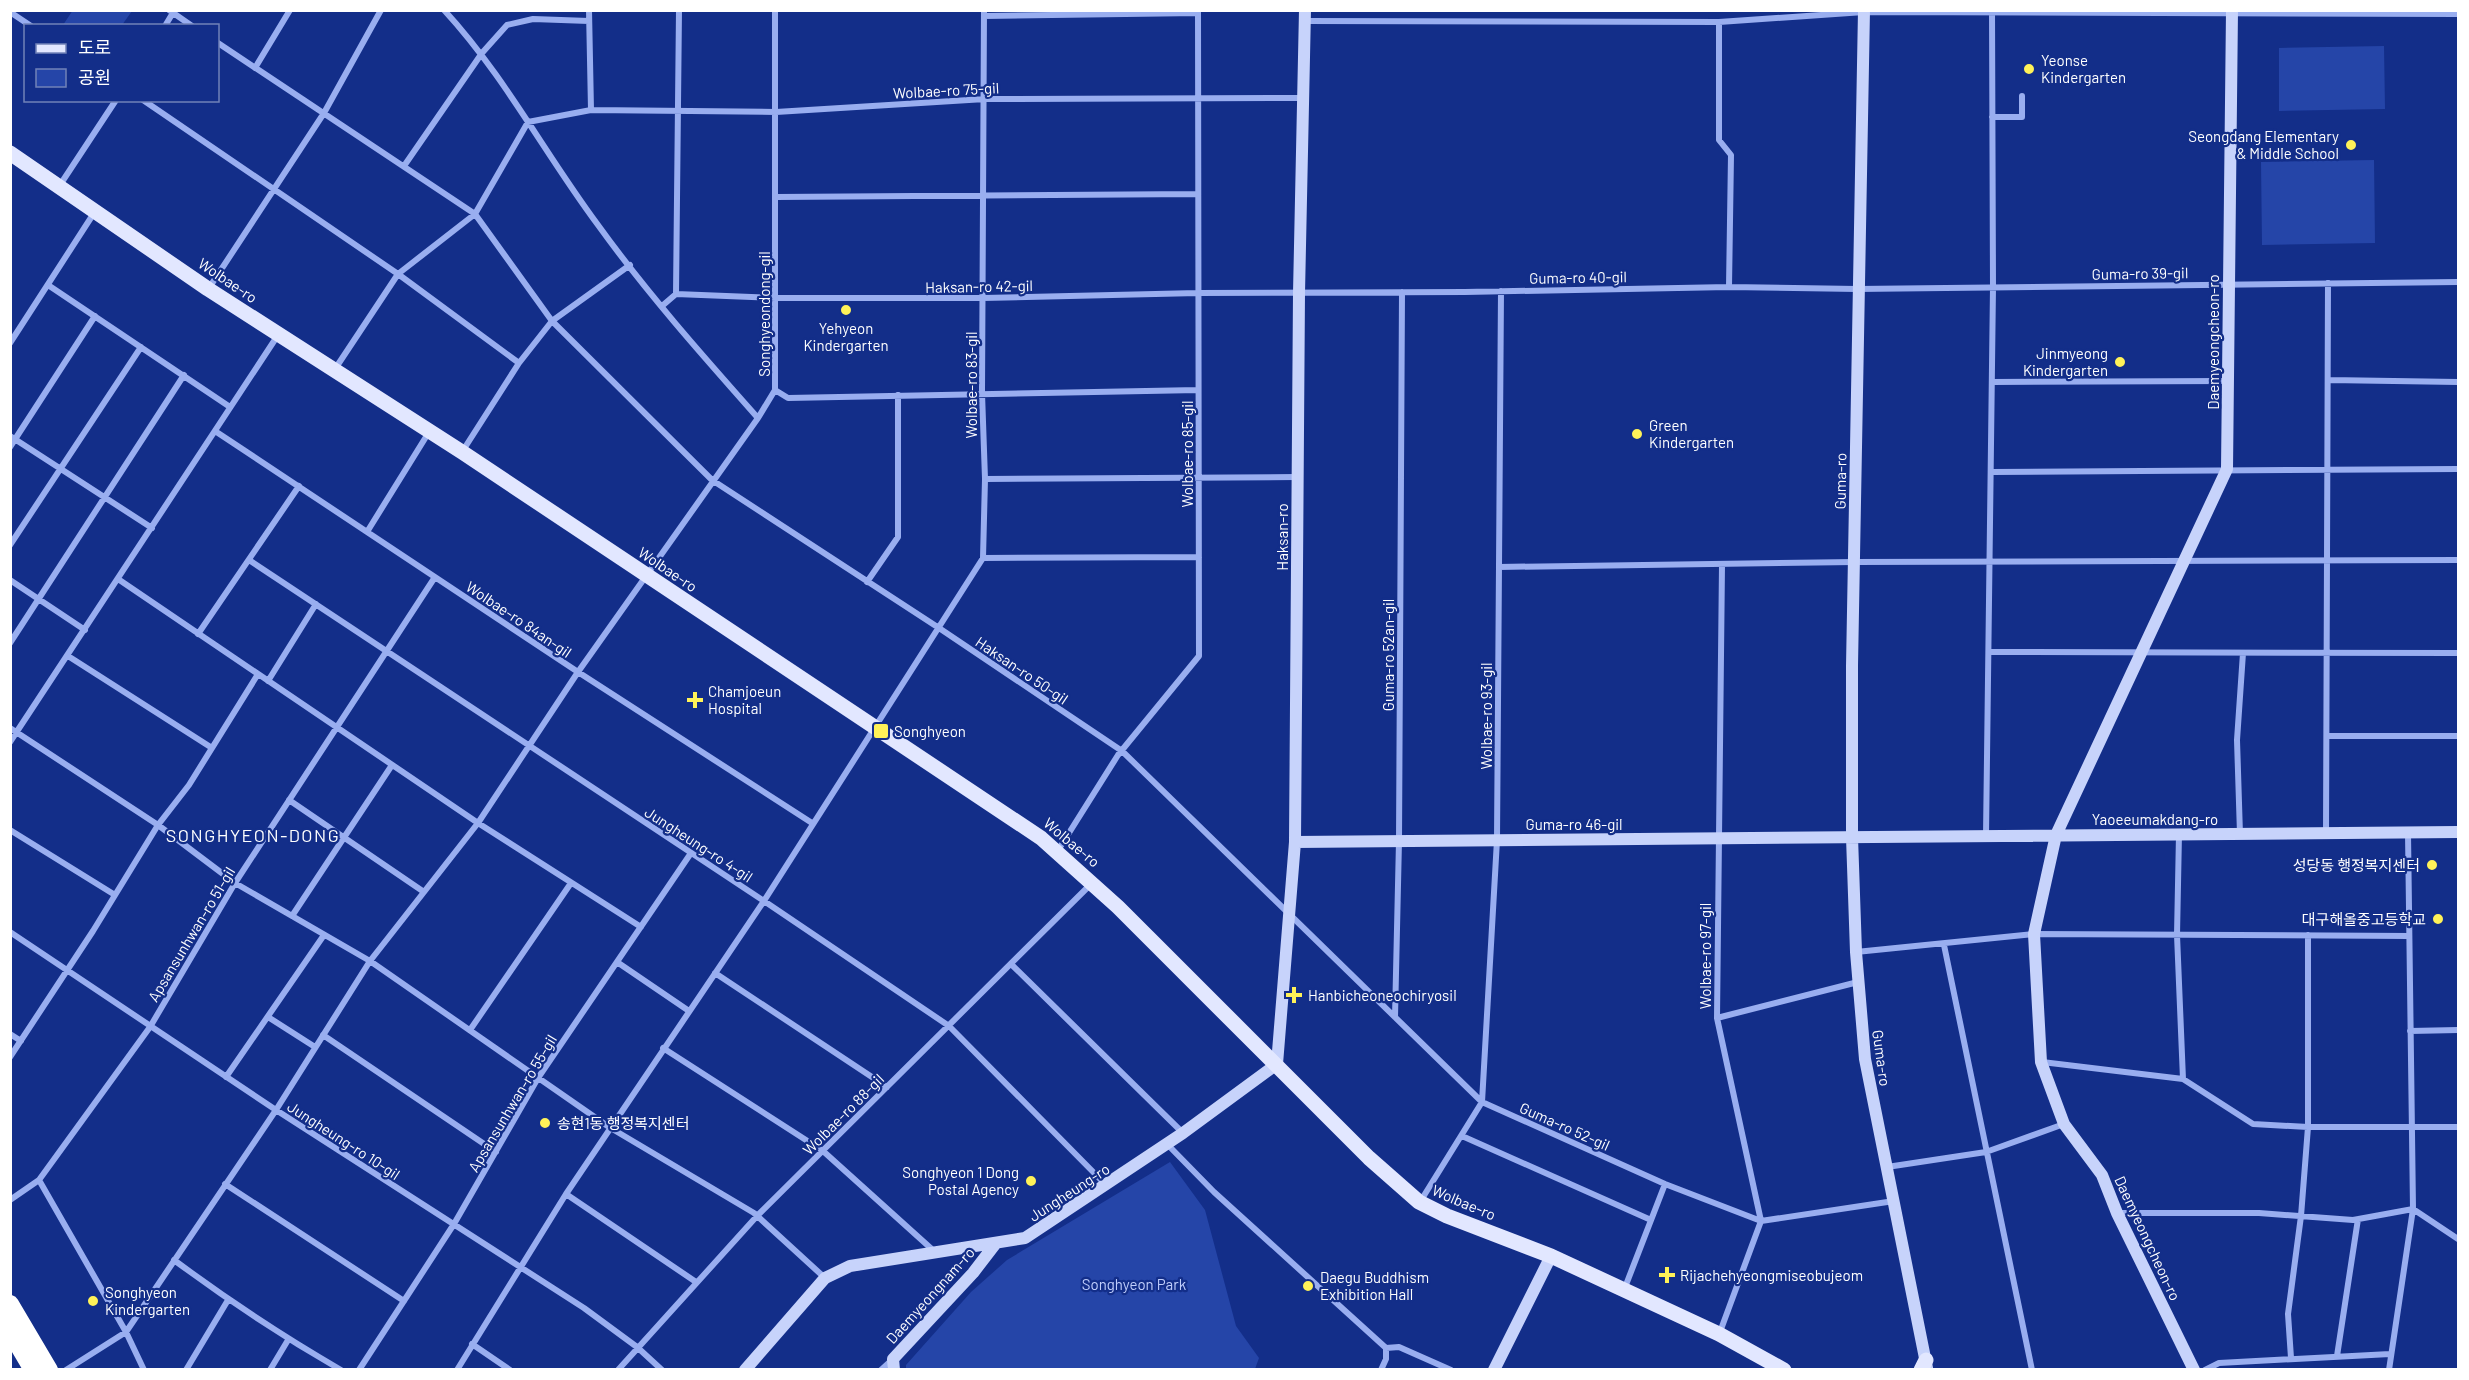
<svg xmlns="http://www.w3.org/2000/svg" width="2469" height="1380" font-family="Barlow,'Noto Sans KR',sans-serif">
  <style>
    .green { fill: #2545a8 }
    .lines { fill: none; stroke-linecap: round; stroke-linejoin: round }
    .street { stroke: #99aef0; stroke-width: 6 }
    .secondary { stroke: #c7d3fb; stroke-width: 12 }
    .primary { stroke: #e2e7ff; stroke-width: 15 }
    .highway { stroke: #fff; stroke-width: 18 }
    .poi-dot { fill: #fff258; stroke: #132e89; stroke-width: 2 }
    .labels { text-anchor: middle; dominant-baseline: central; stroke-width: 4.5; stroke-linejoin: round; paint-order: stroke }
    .poi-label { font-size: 15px; fill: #fff; stroke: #132e89; text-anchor: start }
    .street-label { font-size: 15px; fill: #fff; stroke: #132e89 }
    .park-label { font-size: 15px; fill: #c0cefc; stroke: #132e89 }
    .quarter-label { font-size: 18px; letter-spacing: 1.5px; fill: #fff; stroke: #132e89 }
  </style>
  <rect width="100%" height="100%" fill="#132e89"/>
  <path class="green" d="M73,10H132V11L122,25H63Z
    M2384,46L2385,109L2279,111V48Z
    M2374,160L2375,243L2262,245L2261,162Z
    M1170,1162L1205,1210L1236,1326L1259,1358L1255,1369H906V1365L971,1292L1007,1260Z"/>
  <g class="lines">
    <path class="street" d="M169,10L192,26
      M444,10C504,75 545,154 598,225C647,293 703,356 758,418
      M589,10L591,110
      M10,12L31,26
      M984,16L1198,13
      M1305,21L1719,22L1864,12L2458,14
      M1719,22V140L1731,155L1729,287
      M165,26L174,11
      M218,43L475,214L552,321L712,480L939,628L1122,751L1482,1102L1665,1184L1761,1221L1894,1201
      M255,68L290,10
      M143,100L398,274L519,363
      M1992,117H2022V96
      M404,166L482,53L507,25L533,19L589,21
      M60,185L116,100
      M776,197L1198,194
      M48,285L230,407
      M209,288L324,113L381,10
      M676,294L679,10
      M662,306L676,294L776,298H983L1198,293L1465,292L1729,287L1857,289L2458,282
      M10,343L94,213
      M335,369L398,274L475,214L528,122L591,110L776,112L985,99L1303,98
      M2329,380L2458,382
      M1992,382L2228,381
      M775,390L788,398L1198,390
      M215,431L578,672L812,823
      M10,436L152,528
      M10,447L95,316
      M462,452L519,363L552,321L630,265
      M1992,472L2458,469
      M985,479L1297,477
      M367,532L429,432
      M10,545L141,347
      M983,558L1199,557
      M249,560L764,901L949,1026L1106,1185
      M1499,567L1854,562L2458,560
      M118,579L478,823L641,927
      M10,580L85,630
      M867,582L898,537V395
      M198,634L299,486
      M10,643L184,375
      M1990,652L2458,653
      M68,656L212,748
      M268,681L316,604
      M10,728L158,825L235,883L370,961L609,1127L754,1213L825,1278
      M2327,736H2458
      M10,742L278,335
      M289,800L424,892
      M10,830L115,895
      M2326,833L2328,283
      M2179,834L2177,935L2183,1079
      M2240,834L2237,740L2243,653
      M1986,836L1993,287L1992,10
      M1057,852L1118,755L1199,656L1198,10
      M292,916L392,765
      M10,932L276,1110L584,1308L637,1347L662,1370
      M1944,945L2032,1370
      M1856,952L2034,934L2409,936
      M617,962L689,1011
      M1011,964L1183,1133
      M715,973L887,1087
      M268,1017L315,1047
      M1395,1017L1399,841L1402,292
      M1717,1018L1858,982
      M470,1030L571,883
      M2410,1031L2458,1030
      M10,1034L21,1041
      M323,1035L496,1152
      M663,1048L823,1151L935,1252
      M10,1057L93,931L158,825L189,785L258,674
      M2042,1062L2183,1079L2253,1124L2308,1127H2458
      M226,1077L324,935
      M1462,1136L1651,1220
      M1167,1144L1214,1192L1386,1348
      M1887,1167L1986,1152L2064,1124
      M39,1180L126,1332L144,1370
      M225,1184L404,1301
      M566,1194L696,1282
      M10,1200L39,1180L150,1027L235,883L435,577
      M1420,1202L1482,1102L1497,840L1501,291
      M2117,1213H2259L2353,1220L2413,1209L2458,1239
      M174,1260C228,1300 282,1336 341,1370
      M1624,1290L1665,1184
      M1720,1332L1761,1221L1717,1018L1722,565
      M472,1344L510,1370
      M1386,1348L1399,1347L1451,1370
      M2337,1356L2358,1219
      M2291,1358L2288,1314L2301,1216L2308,1127V935
      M66,1370L126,1332L276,1110L370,961L478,823L578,672L758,418L775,390V10
      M186,1370L228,1300
      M270,1370L288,1340
      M359,1370L454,1224L538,1078L691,853
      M457,1370L566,1194L764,901L983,558L985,479L982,393L984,10
      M618,1370L757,1216L1092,883
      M881,1370L892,1360
      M1381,1370L1386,1359V1348
      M2205,1370L2219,1363L2390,1354
      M2389,1370L2413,1209L2408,833"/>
    <path class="secondary" d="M1864,10L1852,666V837L1856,952L1865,1059L1927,1368
      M1295,842L2458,832
      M745,1370L825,1278L850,1266L1025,1238L1183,1133L1277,1064L1295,842L1299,293L1305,10
      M894,1370L893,1359L973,1273L996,1243
      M1494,1370L1551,1256
      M2194,1370L2117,1213L2102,1175L2064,1124L2041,1062L2034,934L2056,835L2227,469L2232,10"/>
    <path class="primary" d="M10,153L208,289L462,452L1041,838L1118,907L1369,1158L1419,1202L1447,1216L1551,1256L1719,1334L1784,1370
      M1921,1370L1926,1360"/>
    <path class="highway" d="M10,1304L49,1370
      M10,1331L33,1370"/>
  </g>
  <g class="poi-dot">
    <circle cx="2029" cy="69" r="6"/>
    <circle cx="2351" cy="145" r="6"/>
    <circle cx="846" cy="310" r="6"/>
    <circle cx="2120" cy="362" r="6"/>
    <circle cx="1637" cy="434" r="6"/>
    <path d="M692 691h6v6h6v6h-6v6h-6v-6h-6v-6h6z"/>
    <rect x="873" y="723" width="16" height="16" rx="3"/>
    <circle cx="2432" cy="865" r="6"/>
    <circle cx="2438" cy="919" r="6"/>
    <path d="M1291 986h6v6h6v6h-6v6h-6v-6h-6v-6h6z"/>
    <circle cx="545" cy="1123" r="6"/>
    <circle cx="1031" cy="1181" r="6"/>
    <path d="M1664 1266h6v6h6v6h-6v6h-6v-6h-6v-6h6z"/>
    <circle cx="1308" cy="1286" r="6"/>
    <circle cx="93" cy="1301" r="6"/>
  </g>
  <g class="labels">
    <g class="poi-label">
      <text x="2041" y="60">Yeonse<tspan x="2041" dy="17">Kindergarten</tspan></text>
      <text x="2339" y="136" text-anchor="end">Seongdang Elementary<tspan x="2339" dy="17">&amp; Middle School</tspan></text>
      <text x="846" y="328" text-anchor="middle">Yehyeon<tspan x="846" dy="17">Kindergarten</tspan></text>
      <text x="2108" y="353" text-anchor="end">Jinmyeong<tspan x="2108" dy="17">Kindergarten</tspan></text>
      <text x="1649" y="425">Green<tspan x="1649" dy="17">Kindergarten</tspan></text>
      <text x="708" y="691">Chamjoeun<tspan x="708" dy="17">Hospital</tspan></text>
      <text x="894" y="731">Songhyeon</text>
      <text x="2420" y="865" text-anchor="end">성당동 행정복지센터</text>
      <text x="2426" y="919" text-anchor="end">대구해올중고등학교</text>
      <text x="1308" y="995">Hanbicheoneochiryosil</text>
      <text x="557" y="1123">송현1동 행정복지센터</text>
      <text x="1019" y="1172" text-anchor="end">Songhyeon 1 Dong<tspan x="1019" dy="17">Postal Agency</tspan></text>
      <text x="1680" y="1275">Rijachehyeongmiseobujeom</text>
      <text x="1320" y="1277">Daegu Buddhism<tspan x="1320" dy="17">Exhibition Hall</tspan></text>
      <text x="105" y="1292">Songhyeon<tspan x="105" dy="17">Kindergarten</tspan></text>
    </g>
    <g class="street-label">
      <text transform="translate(946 90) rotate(-3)">Wolbae-ro 75-gil</text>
      <text transform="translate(2140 273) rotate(-1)">Guma-ro 39-gil</text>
      <text transform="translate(1578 277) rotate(-1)">Guma-ro 40-gil</text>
      <text transform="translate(228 280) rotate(34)">Wolbae-ro</text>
      <text transform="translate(979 286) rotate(-1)">Haksan-ro 42-gil</text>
      <text transform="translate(764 314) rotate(-90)">Songhyeondong-gil</text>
      <text transform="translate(2213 342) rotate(-90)">Daemyeongcheon-ro</text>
      <text transform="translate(971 385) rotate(-90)">Wolbae-ro 83-gil</text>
      <text transform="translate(1187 454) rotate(-90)">Wolbae-ro 85-gil</text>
      <text transform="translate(1840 481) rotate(-89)">Guma-ro</text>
      <text transform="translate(1282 537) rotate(-90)">Haksan-ro</text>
      <text transform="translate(668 569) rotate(34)">Wolbae-ro</text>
      <text transform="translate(519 619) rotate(34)">Wolbae-ro 84an-gil</text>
      <text transform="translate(1388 655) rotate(-90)">Guma-ro 52an-gil</text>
      <text transform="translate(1022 670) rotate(34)">Haksan-ro 50-gil</text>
      <text transform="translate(1486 716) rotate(-90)">Wolbae-ro 93-gil</text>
      <text x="2155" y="819">Yaoeeumakdang-ro</text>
      <text x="1574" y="824">Guma-ro 46-gil</text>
      <text transform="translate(1072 842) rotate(40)">Wolbae-ro</text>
      <text transform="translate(699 844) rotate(33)">Jungheung-ro 4-gil</text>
      <text transform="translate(191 934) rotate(-59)">Apsansunhwan-ro 51-gil</text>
      <text transform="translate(1705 956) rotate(-90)">Wolbae-ro 97-gil</text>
      <text transform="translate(1882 1058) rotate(82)">Guma-ro</text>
      <text transform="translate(512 1103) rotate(-59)">Apsansunhwan-ro 55-gil</text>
      <text transform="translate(843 1114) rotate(-45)">Wolbae-ro 88-gil</text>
      <text transform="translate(1565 1126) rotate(24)">Guma-ro 52-gil</text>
      <text transform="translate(344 1140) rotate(33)">Jungheung-ro 10-gil</text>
      <text transform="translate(1069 1192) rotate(-33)">Jungheung-ro</text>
      <text transform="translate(1464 1202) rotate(23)">Wolbae-ro</text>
      <text transform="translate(2148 1238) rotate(65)">Daemyeongcheon-ro</text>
      <text transform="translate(930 1295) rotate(-48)">Daemyeongnam-ro</text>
    </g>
    <g class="park-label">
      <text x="1134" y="1284">Songhyeon Park</text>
    </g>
    <g class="quarter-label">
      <text x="253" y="835">SONGHYEON-DONG</text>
    </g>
  </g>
  <rect width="2469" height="1380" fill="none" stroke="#ffffff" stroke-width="24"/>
  <rect x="24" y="24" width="195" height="78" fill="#132e89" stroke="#7182b8" stroke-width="1.5"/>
  <rect x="36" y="44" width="30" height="9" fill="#e2e7ff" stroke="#7182b8" stroke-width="1.5"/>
  <text x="78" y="54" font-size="18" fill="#ffffff">도로</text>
  <rect x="36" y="69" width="30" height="18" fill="#2545a8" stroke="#7182b8" stroke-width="1.5"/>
  <text x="78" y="84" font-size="18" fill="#ffffff">공원</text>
</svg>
